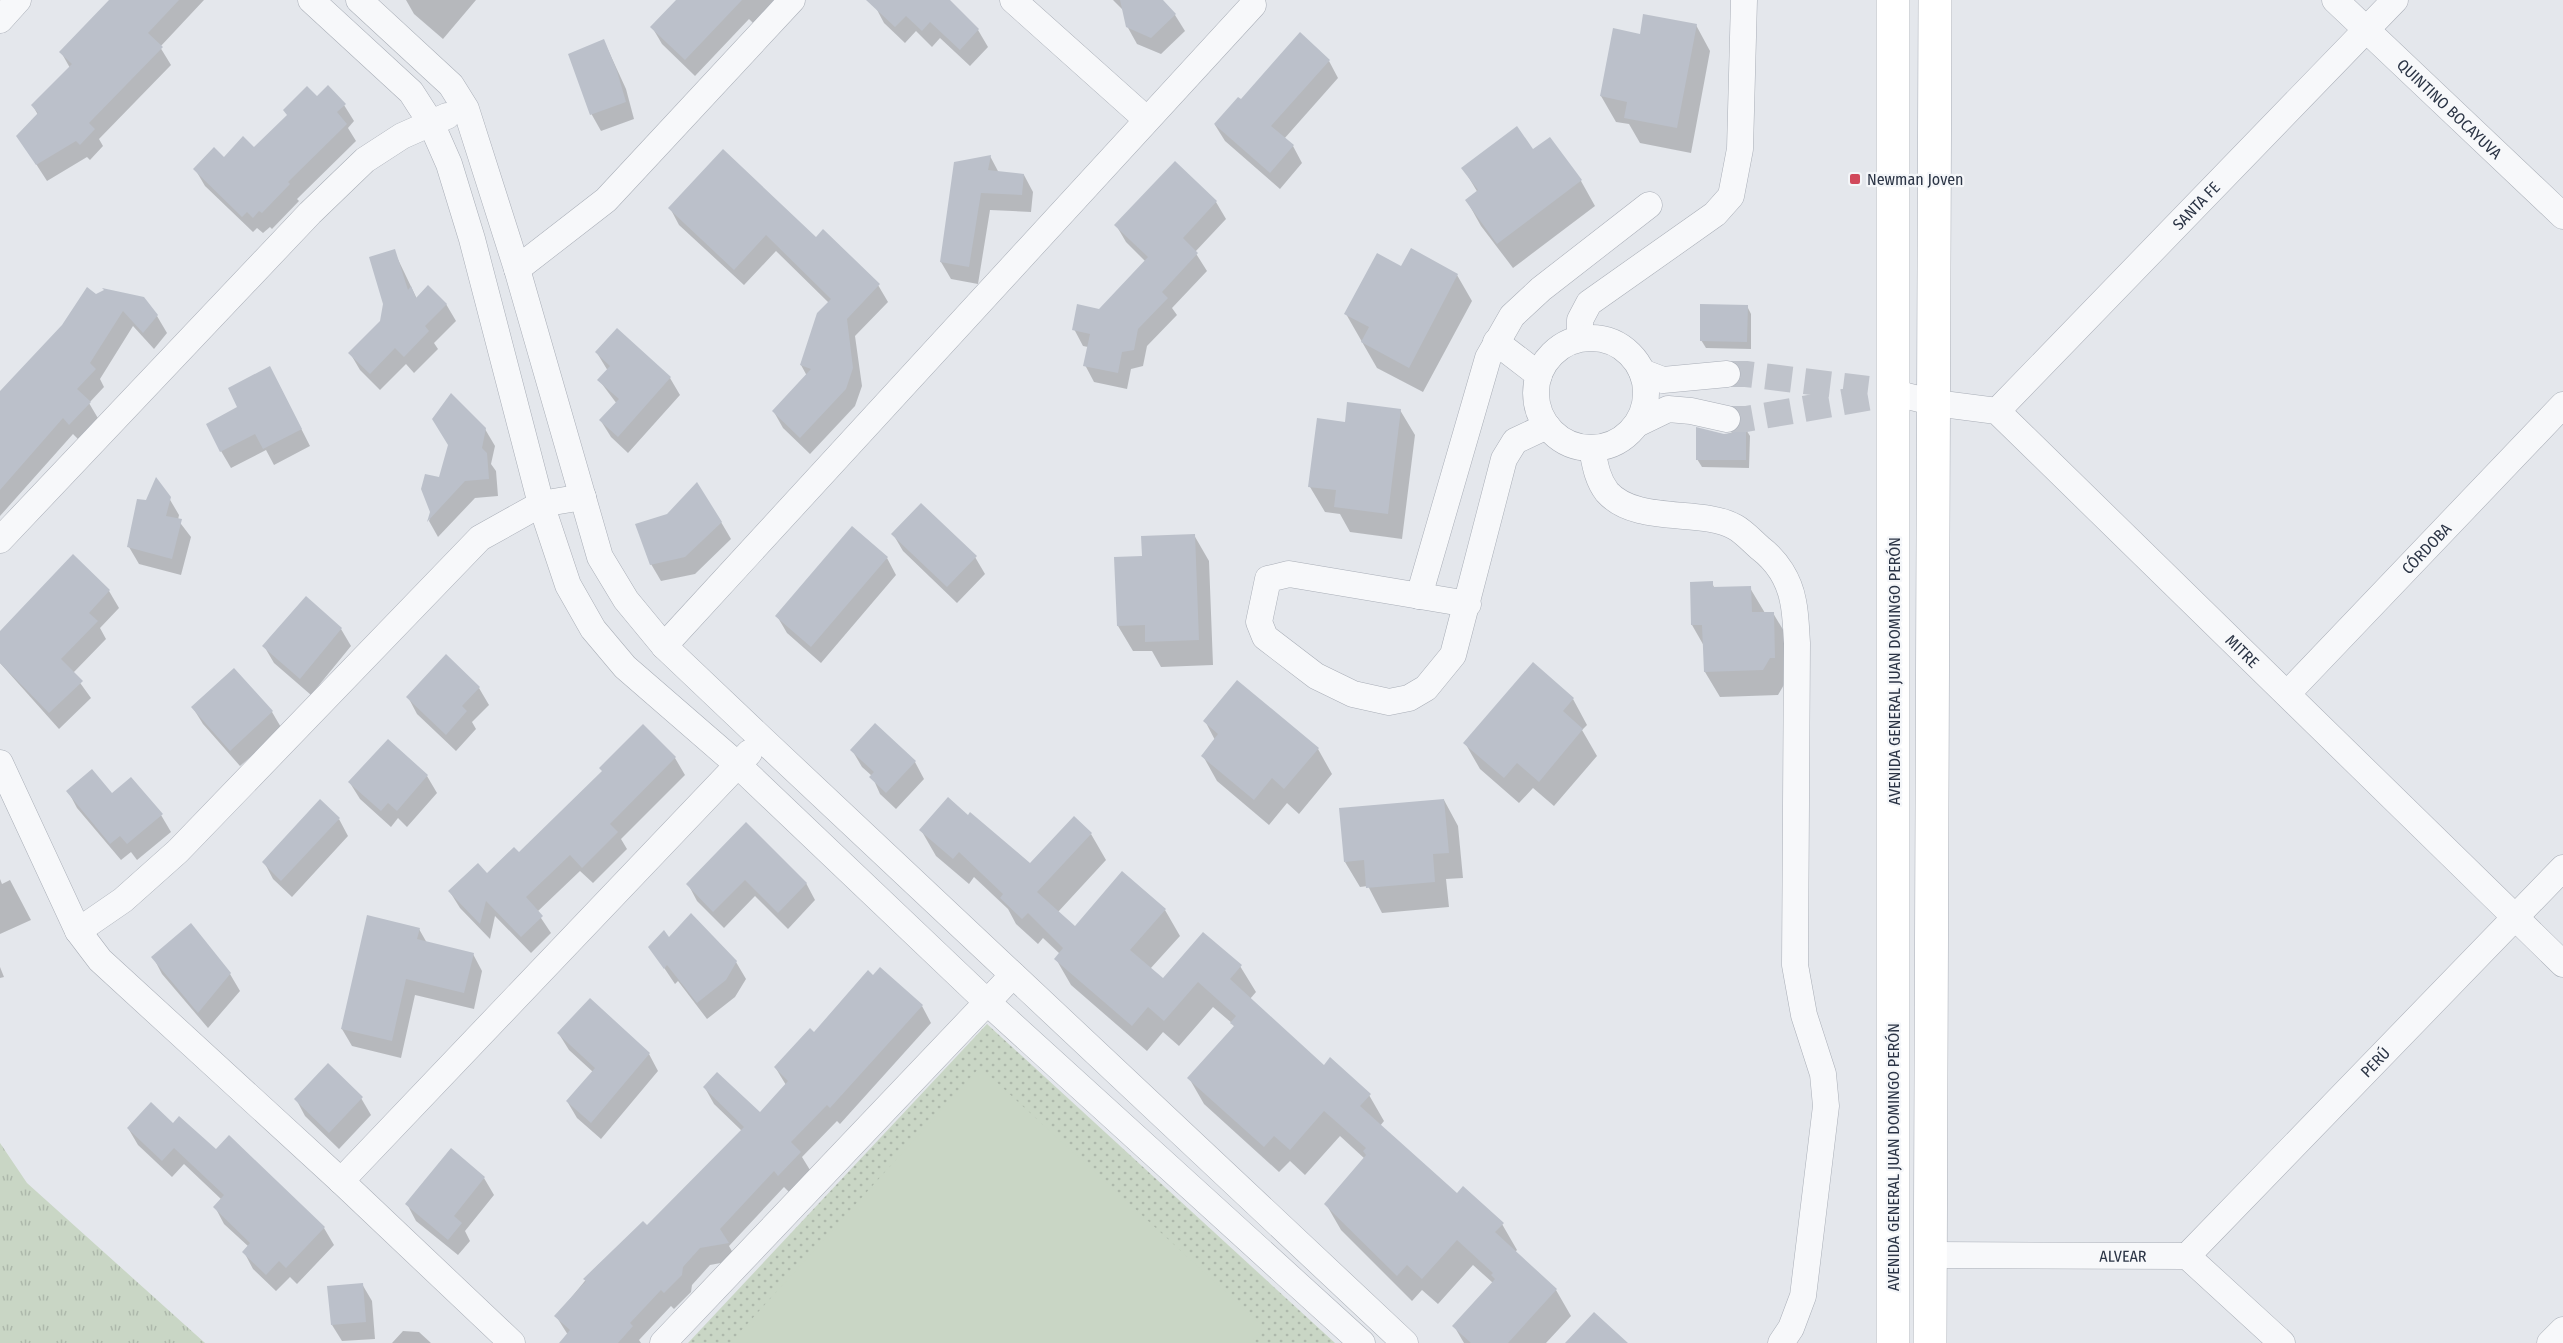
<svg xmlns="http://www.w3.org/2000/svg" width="2563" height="1343" font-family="'Fira Sans Condensed',sans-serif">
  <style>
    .grass { fill: url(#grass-tufts) }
    .park { fill: url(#park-dots) }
    .pitch { fill: #c9d6c5 }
    .shadow { fill: #0003 }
    .building { fill: #bbc0ca }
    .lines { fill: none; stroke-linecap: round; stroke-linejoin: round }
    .minor-tunnel { stroke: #bfc3cb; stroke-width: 26; stroke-dasharray: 26 13; stroke-linecap: butt }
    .minor-casing { stroke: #a9aeb7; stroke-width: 27 }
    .secondary-casing { stroke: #a9aeb7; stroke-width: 34 }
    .minor { stroke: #f7f8fa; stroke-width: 26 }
    .secondary { stroke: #fff; stroke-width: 33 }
    .poi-dot { fill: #d1495b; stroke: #f4f6f9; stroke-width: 2 }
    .labels { text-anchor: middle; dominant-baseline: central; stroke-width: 4.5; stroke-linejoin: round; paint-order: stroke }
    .street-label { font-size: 16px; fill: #2b3445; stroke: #f4f6f9 }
    .poi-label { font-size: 16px; fill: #2b3445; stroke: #f4f6f9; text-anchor: start }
  </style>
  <defs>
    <pattern id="grass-tufts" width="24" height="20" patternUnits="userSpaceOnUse" patternTransform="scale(1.5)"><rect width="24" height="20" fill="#c9d6c5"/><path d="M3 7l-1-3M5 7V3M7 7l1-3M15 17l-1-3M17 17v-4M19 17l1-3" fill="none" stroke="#adb8ab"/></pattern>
    <pattern id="park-dots" width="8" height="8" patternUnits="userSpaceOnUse" patternTransform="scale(1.5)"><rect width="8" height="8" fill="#c9d6c5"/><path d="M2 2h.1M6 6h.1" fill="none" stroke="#adb8ab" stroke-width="1.8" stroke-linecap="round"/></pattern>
  </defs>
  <rect width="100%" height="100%" fill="#e4e7ec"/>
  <path class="grass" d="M0,1143L27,1183L205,1343H0Z"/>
  <path class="park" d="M987,1024L1335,1343H688Z"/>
  <path class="pitch" d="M980,1067L1264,1327L1250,1343H730Z"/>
  <path class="shadow" d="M111,0H204L160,47L171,65L99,139L103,146L90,160L87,157L47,181L18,136L38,115L33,106L70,68L61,52Z
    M406,0H476L443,39L414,14Z
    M678,0H774L753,23L749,19L695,76L662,44L652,27Z
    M881,0H946L978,30L988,47L970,66L940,38L932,47L916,31L905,43L884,23L875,6Z
    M1113,0H1161L1175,15L1185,31L1161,54L1137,44L1127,26L1124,11Z
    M1696,25L1710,51L1691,153L1640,143L1629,124L1616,122L1601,96L1641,35Z
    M604,41L626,89L634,119L601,131L592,115L570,54Z
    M1329,61L1338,78L1284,139L1293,146L1302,163L1280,189L1225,141L1215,125L1241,101Z
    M344,105L354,121L348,128L356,141L297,199L299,201L272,229L270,227L263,233L257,228L253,232L205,186L195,169L254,149Z
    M1549,139L1581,181L1595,206L1513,268L1481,226L1467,201L1478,193L1463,168L1533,151Z
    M990,156L999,173L1024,175L1033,192L1031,212L990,210L978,284L951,279L941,262Z
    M1175,163L1216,202L1226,219L1195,252L1207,271L1172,308L1177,315L1147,346L1143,366L1131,369L1127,389L1094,382L1085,365L1088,347L1083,346L1074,329L1100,311L1146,262L1126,242L1116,225Z
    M670,208L816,239L878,285L888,302L855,336L862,386L855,406L810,454L783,428L774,412L807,376L801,365L829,303L776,251L744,285L679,225Z
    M394,251L417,299L446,304L456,321L434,343L438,349L414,373L406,364L380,390L360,370L350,353L382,321Z
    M1401,268L1457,275L1472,301L1423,392L1377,368L1346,314Z
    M95,295L157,316L167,333L154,349L133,326L100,379L104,387L89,403L99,420L80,441L73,434L0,516V393Z
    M1747,306L1751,314V349L1706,348L1701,340Z
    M617,330L670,378L680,395L628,453L611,437L601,421L617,404L599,380L608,371L597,353Z
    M279,385L310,446L274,465L266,450L231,468L221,451Z
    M1400,410L1415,435L1402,539L1350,532L1340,514L1325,512L1310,487L1346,423Z
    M1745,428L1750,436L1749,468L1702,467L1697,459L1724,435Z
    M485,429L495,446L491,464L496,471L498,496L475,498L438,537L429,521L449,445Z
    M169,498L179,515L178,520L191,537L181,575L139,564L129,547L147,502Z
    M668,515L721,522L731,539L695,574L661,581L651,564Z
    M893,534L975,557L985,574L957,603L903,551Z
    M1194,535L1209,561L1213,665L1161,667L1152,651H1133L1118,626L1144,557Z
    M73,556L109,591L119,608L100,628L106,639L73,673L91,698L59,729L0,663V634Z
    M887,558L896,575L821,663L787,633L777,616Z
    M1712,583L1715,589L1750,588L1765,613H1773L1788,638L1785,683L1778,695L1720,697L1705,672L1704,646L1692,625Z
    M341,629L351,646L311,695L274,663L264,646Z
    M234,670L272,712L282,729L240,766L203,724L193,708Z
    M479,688L489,705L472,722L476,729L456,751L417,714L408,697Z
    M1573,699L1587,725L1582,730L1597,756L1554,806L1533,788L1519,803L1480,769L1465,743Z
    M1205,721L1318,749L1332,774L1299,814L1287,803L1269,825L1217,781L1203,756L1215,740Z
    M643,726L675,758L685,775L621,839L627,849L593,883L580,871L537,912L551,933L531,953L495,916L490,939L460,908L450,892L487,875L519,854L603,771Z
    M388,741L427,776L437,793L407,827L398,818L391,827L360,799L350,783Z
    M852,750L915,762L924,779L896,809L880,794L872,776L862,767Z
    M68,791L111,795L161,815L171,832L137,860L131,852L121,860L77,808Z
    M1444,800L1458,826L1463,878L1446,879L1449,907L1382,913L1368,886L1360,887L1345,862Z
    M339,819L348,836L292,897L273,879L264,862Z
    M746,825L806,883L815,900L788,929L755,896L724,928L697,901L688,884Z
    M921,830L1030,865L1091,834L1106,860L1058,912L1076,928L1165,910L1180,936L1150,969L1163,980L1240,966L1256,992L1250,999L1324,1067L1369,1095L1384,1121L1380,1126L1457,1196L1502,1224L1517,1250L1515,1252L1556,1290L1571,1316L1546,1343H1464L1454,1326L1493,1283L1473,1265L1438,1304L1422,1290L1412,1301L1341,1230L1326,1204L1365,1159L1340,1136L1305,1175L1290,1161L1279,1172L1204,1104L1189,1078L1235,1028L1233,1024L1213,1007L1179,1046L1163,1032L1147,1051L1071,985L1056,959L1060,954L1043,938L1038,944L1016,924L1008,909L974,877L969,884L936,856Z
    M0,879L2,884L10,880L31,920L0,934Z
    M419,929L427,943L473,954L482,971L474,1009L415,995L401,1058L352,1046L342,1029Z
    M669,940L736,962L746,979L735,997L707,1019L678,981L675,984L650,947Z
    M153,957L230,974L240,991L208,1028L162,974Z
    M0,967L4,977L0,978Z
    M922,1006L931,1023L840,1124L837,1121L802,1157L810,1170L789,1192L784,1187L729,1246L737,1260L710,1265L692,1285L691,1292L674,1309L671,1306L639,1340L641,1343H567L568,1335L556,1316L598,1265L647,1227L742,1131L714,1104L705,1088L760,1114L786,1085L775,1067L814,1034Z
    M559,1034L649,1054L658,1071L601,1139L577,1118L567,1101L593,1072L569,1050Z
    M361,1098L371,1115L339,1149L305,1116L296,1099Z
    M128,1128L216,1151L229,1137L324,1228L334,1245L297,1284L290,1277L276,1291L253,1269L244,1252L249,1247L224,1224L215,1207L222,1200L184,1164L172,1177L138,1145Z
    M484,1178L494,1195L465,1231L470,1241L458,1255L416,1221L407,1204Z
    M362,1284L372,1301L375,1339L342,1341L332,1325Z
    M403,1331L419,1332L431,1343H392Z"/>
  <path class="building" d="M109,0H179L148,33L163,47L89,123L95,129L80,145L76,141L36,165L16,136L38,113L31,105L72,64L59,52Z
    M676,0H742L685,60L650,27Z
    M866,0H950L979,29L960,50L930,22L922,31L906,16L895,27Z
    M1120,0H1163L1176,14L1151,38L1126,27Z
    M1643,14L1697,24L1677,128L1624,118L1627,102L1600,96L1613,28L1640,34Z
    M1300,32L1330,60L1271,126L1294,145L1270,173L1214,124L1238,97L1241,99Z
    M604,39L617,71L626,102L590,115L568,54Z
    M328,85L346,104L337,112L347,124L288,182L290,184L262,213L259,211L253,218L247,212L242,217L193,169L214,147L224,157L243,136L254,147L287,115L283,110L307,86L317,96Z
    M1517,126L1533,149L1550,137L1582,180L1497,244L1465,200L1478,190L1461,168Z
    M723,149L816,237L823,229L880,284L847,319L853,368L846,389L800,438L772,411L811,369L800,365L817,313L831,299L766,235L734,270L668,208Z
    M991,155L988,170L1024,174L1022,195L981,193L969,267L940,262L954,162Z
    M1175,161L1217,201L1183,238L1198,253L1162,292L1168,298L1138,329L1134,350L1122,352L1118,373L1083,366L1090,334L1072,330L1077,304L1099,309L1148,257L1114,225Z
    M1411,248L1458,274L1409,368L1361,342L1369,327L1344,314L1377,253L1401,266Z
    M395,249L408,290L411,286L416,298L428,285L447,304L425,326L429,331L404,357L395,348L370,374L348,353L380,321L383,304L369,257Z
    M87,287L96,294L104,290L102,288L144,297L158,315L143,333L123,311L90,363L96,369L77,389L91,402L69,425L63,418L0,490V391L62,325Z
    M1700,304L1748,305L1747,342L1700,341Z
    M617,328L671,377L618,437L599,420L619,399L597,380L610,366L595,352Z
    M270,366L302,429L263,449L255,434L220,452L206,424L237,407L228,388Z
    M451,393L486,428L482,448L487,453L489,479L465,481L427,522L430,512L421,489L425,474L439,477L448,445L432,419Z
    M1347,402L1401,409L1388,514L1334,507L1336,490L1308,487L1317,418L1345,422Z
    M1740,426L1746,427V460H1696V427L1724,434L1732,433Z
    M156,477L171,497L166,516L182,519L172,559L127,547L137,499L146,500Z
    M697,482L722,522L685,557L650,565L635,524L667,514Z
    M921,503L977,556L947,587L891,534Z
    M852,526L888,557L811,647L775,616Z
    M1195,534L1199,640L1145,642V625L1117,626L1114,557L1142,556L1141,536Z
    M73,554L110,590L89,613L98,621L61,659L83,681L49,713L0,663V631Z
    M1713,581V587L1751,586L1752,612H1774L1775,658H1770L1763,670L1704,672L1702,625H1691L1690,582Z
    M306,596L342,628L300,679L262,646Z
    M446,654L480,687L462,706L467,711L446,735L406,697Z
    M1533,662L1574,698L1563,711L1583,729L1539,782L1517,763L1504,778L1463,743Z
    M234,668L273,711L230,751L191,707Z
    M1237,680L1319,748L1284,789L1272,778L1254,800L1201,756L1218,734L1203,721Z
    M875,723L916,761L886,793L869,777L874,772L850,750Z
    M643,724L676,757L610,824L618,832L582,868L570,855L526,897L543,916L521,937L486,901L480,924L448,891L478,863L487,873L514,847L519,852L602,771L599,768Z
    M388,739L428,775L397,811L388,803L381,811L348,782Z
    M92,769L112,793L131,777L163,814L127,844L120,836L110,844L66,791Z
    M948,797L968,815L970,812L1030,863L1074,816L1092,833L1037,892L1075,926L1122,871L1166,909L1130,950L1163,978L1203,932L1242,965L1230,979L1324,1065L1330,1057L1371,1094L1360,1106L1457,1193L1463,1186L1504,1223L1495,1232L1557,1289L1508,1343H1471L1452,1326L1495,1279L1491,1275L1493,1273L1457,1240L1422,1279L1407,1265L1397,1276L1324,1204L1366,1155L1363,1151L1366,1148L1324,1111L1290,1150L1274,1136L1264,1147L1187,1078L1234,1026L1230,1023L1236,1016L1198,982L1164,1021L1148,1007L1132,1026L1054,959L1063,948L1028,913L1022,919L1000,898L1003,894L959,852L953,859L919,830Z
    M320,799L340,818L281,881L262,862Z
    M1444,799L1449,853L1433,854L1435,882L1366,888L1364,860L1344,862L1339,808Z
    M746,822L807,883L778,913L745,880L713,912L686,884Z
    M691,913L737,961L726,980L697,1003L667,965L664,969L648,947L664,930L669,937Z
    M367,915L420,928L417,939L474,953L464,993L406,979L392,1041L341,1029Z
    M191,923L231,973L198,1013L151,957Z
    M880,967L923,1005L830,1108L827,1105L791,1142L801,1152L778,1176L774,1171L720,1229L729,1243L700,1248L683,1267L682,1275L664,1293L661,1290L630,1323L633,1326L618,1343H559L570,1330L554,1316L586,1281L583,1279L643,1221L647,1225L744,1127L703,1087L717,1072L760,1112L788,1081L774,1067L810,1028L814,1032L868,970L873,975Z
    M590,998L650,1053L591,1123L566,1101L595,1068L557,1033Z
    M328,1063L363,1097L329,1133L294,1099Z
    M151,1102L173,1123L179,1116L216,1149L229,1135L325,1227L286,1268L279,1261L266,1275L242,1252L250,1243L213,1207L224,1195L174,1148L162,1161L127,1128Z
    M451,1148L485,1177L454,1216L462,1223L448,1240L405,1204Z
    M363,1283L366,1322L331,1325L327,1286Z
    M1594,1312L1628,1343H1565Z"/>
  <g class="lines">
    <path class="minor-tunnel" d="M1727,374H1746L1868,389
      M1727,419H1746L1895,393"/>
    <defs>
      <g id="minor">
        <path d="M311,0L411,92L431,123L449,164L472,239L541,504L568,585L593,629L625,667L738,765L987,1002L1362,1343"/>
        <path d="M359,0L451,85L466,109L517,269L600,557L626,600L664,646L762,739L1405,1343"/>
        <path d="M1013,0L1146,119"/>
        <path id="s1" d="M2335,0L2563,216"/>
        <path d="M0,20L18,0"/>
        <path d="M517,269L606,200L792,0"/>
        <path d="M1580,338V320L1589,303L1715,214L1731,196L1740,149L1744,0"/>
        <circle cx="1591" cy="393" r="55"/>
        <path d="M1496,342L1539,375"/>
        <path d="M1642,372L1663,380L1727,374"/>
        <path id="s2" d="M1895,393L1935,403L1997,411L2563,964"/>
        <path id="s3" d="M1997,411L2395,0"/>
        <path d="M1637,424L1668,409L1691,411L1727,419"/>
        <path d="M1592,449C1595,464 1597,479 1607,492C1636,525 1702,508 1735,527C1744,532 1752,541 1760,548C1777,561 1789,580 1793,601C1796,615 1796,629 1797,643L1795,965L1804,1015L1823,1074L1826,1106L1803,1296L1791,1328L1781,1343"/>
        <path d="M0,540L310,213L365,160L402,136L447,116"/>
        <path d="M1419,596L1488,358L1512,316L1541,289L1649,205"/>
        <path d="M1468,604L1289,574L1268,579L1259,622L1265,637L1316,676L1353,694L1389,702L1409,698L1426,688L1453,655L1504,459L1515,441L1547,426"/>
        <path d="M664,646L1253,5"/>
        <path id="s4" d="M2288,693L2563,405"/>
        <path d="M0,763L78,931L100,960L341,1181L512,1343"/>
        <path d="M78,931L123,900L178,851L480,538L541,504L583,497"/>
        <path d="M341,1181L749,753"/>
        <path id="s5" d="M1931,1255L2187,1256L2282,1343"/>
        <path id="s6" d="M2187,1256L2563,868"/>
        <path d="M663,1343L1013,975"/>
        <path d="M2550,1343L2563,1330"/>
      </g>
      <path id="secondary" d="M1893,1343V0
        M1930,1343L1935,0"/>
    </defs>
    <use href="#minor" class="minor-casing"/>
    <use href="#secondary" class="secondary-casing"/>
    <use href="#minor" class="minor"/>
    <use href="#secondary" class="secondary"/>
  </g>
  <rect class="poi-dot" x="1849" y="173" width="12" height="12" rx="3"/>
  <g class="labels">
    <g class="street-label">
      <text stroke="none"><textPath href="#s1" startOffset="158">QUINTINO BOCAYUVA</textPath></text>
      <text stroke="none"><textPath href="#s3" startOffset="286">SANTA FE</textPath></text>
      <text stroke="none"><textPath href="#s4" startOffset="200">CÓRDOBA</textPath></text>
      <text stroke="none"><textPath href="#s2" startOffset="447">MITRE</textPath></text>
      <text transform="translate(1894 671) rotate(-90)">AVENIDA GENERAL JUAN DOMINGO PERÓN</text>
      <text stroke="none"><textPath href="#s6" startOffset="270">PERÚ</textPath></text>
      <text transform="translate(1893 1157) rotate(-90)">AVENIDA GENERAL JUAN DOMINGO PERÓN</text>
      <text stroke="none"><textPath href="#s5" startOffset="192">ALVEAR</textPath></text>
    </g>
    <g class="poi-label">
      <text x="1867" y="179">Newman Joven</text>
    </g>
  </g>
</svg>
